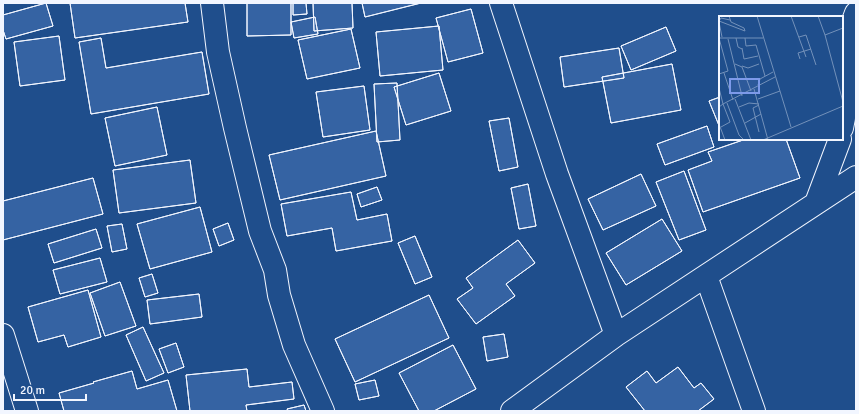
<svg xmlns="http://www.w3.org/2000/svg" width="859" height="414" font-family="Signika,sans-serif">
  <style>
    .building { fill: #3563a3; stroke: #f2f6ff }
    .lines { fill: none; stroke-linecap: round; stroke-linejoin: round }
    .street-casing { stroke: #f2f6ff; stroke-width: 24 }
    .street { stroke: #1f4e8c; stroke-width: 22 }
    .inset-road { fill: none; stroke: #7391ba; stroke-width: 1 }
    .view { fill: #7d9aea; fill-opacity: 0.15; stroke: #7d9aea; stroke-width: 2 }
    .inset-edge { fill: none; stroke: #f2f6ff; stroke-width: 2 }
  </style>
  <rect width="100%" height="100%" fill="#1f4e8c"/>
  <path class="building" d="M46,3L53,26L6,39L3,30V15Z
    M46,3L53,26L6,39L3,30V15Z
    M70,3H185L188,22L75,38Z
    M70,3H185L188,22L75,38Z
    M247,3H291V35L247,36Z
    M247,3H291V35L247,36Z
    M293,3H306L307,14L293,15Z
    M293,3H306L307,14L293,15Z
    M313,3H352L353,28L314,31Z
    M313,3H352L353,28L314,31Z
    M362,3H421L365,17Z
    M362,3H421L365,17Z
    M471,9L483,53L448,62L436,18Z
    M471,9L483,53L448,62L436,18Z
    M315,17L318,34L294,38L291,22Z
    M315,17L318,34L294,38L291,22Z
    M439,26L443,70L380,76L376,32Z
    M439,26L443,70L380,76L376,32Z
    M666,27L676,51L631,70L621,46Z
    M666,27L676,51L631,70L621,46Z
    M351,29L360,68L307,79L298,40Z
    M351,29L360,68L307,79L298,40Z
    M59,36L65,80L20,86L14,42Z
    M59,36L65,80L20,86L14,42Z
    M101,38L106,68L202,52L209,94L91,114L79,42Z
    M101,38L106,68L202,52L209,94L91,114L79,42Z
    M619,48L624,78L564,87L560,57Z
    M619,48L624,78L564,87L560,57Z
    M672,64L681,110L611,123L602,77Z
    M672,64L681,110L611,123L602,77Z
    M439,73L451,111L406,125L394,87Z
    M439,73L451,111L406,125L394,87Z
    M397,83L400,140L377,142L374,84Z
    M397,83L400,140L377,142L374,84Z
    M364,86L370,130L323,137L316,92Z
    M364,86L370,130L323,137L316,92Z
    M720,97V128L709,101Z
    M720,97V128L709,101Z
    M157,107L167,155L115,166L105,118Z
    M157,107L167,155L115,166L105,118Z
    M509,118L518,167L499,171L489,121Z
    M509,118L518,167L499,171L489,121Z
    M707,126L714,147L665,165L657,144Z
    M707,126L714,147L665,165L657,144Z
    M376,131L386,176L280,200L269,155Z
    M376,131L386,176L280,200L269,155Z
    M746,139H786L800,178L703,212L688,170L712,161L708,152Z
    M746,139H786L800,178L703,212L688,170L712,161L708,152Z
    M190,160L196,203L119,213L113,170Z
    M190,160L196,203L119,213L113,170Z
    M684,171L706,230L679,240L656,182Z
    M684,171L706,230L679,240L656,182Z
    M641,174L656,206L603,230L588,199Z
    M641,174L656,206L603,230L588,199Z
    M93,178L103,214L3,240V201Z
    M93,178L103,214L3,240V201Z
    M528,184L536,226L519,229L511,188Z
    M528,184L536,226L519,229L511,188Z
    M377,187L382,200L361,207L357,194Z
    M377,187L382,200L361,207L357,194Z
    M351,192L357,220L387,214L392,241L336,251L332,228L287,236L281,204Z
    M351,192L357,220L387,214L392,241L336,251L332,228L287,236L281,204Z
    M200,207L212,252L150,269L137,224Z
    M200,207L212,252L150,269L137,224Z
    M662,219L682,251L626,285L606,253Z
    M662,219L682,251L626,285L606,253Z
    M228,223L234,240L219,246L213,229Z
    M228,223L234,240L219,246L213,229Z
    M122,224L127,249L112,252L107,226Z
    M122,224L127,249L112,252L107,226Z
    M96,229L102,248L54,263L48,244Z
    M96,229L102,248L54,263L48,244Z
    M415,236L432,277L415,284L398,243Z
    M415,236L432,277L415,284L398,243Z
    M518,240L535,263L506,284L515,296L476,324L457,299L473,288L466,278Z
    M518,240L535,263L506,284L515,296L476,324L457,299L473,288L466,278Z
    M100,258L107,282L60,294L53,270Z
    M100,258L107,282L60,294L53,270Z
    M152,274L158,293L145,297L139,278Z
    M152,274L158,293L145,297L139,278Z
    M120,282L136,326L105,336L90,293Z
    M120,282L136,326L105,336L90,293Z
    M88,290L101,337L68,347L64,335L38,342L28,307Z
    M88,290L101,337L68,347L64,335L38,342L28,307Z
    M199,294L202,317L150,324L147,300Z
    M199,294L202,317L150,324L147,300Z
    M429,295L449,338L355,382L335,339Z
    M429,295L449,338L355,382L335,339Z
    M143,327L164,373L146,381L126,335Z
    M143,327L164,373L146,381L126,335Z
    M504,334L508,357L487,361L483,337Z
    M504,334L508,357L487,361L483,337Z
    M176,343L184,367L168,373L159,349Z
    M176,343L184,367L168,373L159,349Z
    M453,345L476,389L434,411H419L399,373Z
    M453,345L476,389L434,411H419L399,373Z
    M678,367L694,388L701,383L714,399L698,411H645L626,387L647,371L656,383Z
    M678,367L694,388L701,383L714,399L698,411H645L626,387L647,371L656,383Z
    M247,369L249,387L292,382L294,399L246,405L247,411H190L186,375Z
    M247,369L249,387L292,382L294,399L246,405L247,411H190L186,375Z
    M132,371L137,389L168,380L177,411H64L59,393L94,383L93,382Z
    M132,371L137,389L168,380L177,411H64L59,393L94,383L93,382Z
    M375,380L379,396L359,400L355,384Z
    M375,380L379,396L359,400L355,384Z
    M304,405L306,411H288L287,409Z
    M304,405L306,411H288L287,409Z"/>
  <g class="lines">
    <defs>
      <path id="street" d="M212,3L218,52L235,128L260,231L275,270L279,295L294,345L323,411
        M501,3L557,174L616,335
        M842,128L844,118V100L845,79V55L848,34L856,13
        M816,203L840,139
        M706,276L744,383L754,411
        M3,335L27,411
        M512,411L616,335L856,177"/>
    </defs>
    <use href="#street" class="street-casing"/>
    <use href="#street" class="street"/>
  </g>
  <g transform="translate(719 16)">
    <rect width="124" height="124" fill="#1f4e8c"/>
    <path class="inset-road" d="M38,0L72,111M72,0L87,41M99,0L106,19L124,12M0,5L26,15L25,12L12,6L10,0M0,5L2,2L11,4M0,6L3,21M106,19L124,86M80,21L87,19L97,49M0,22H44M17,22L19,31L23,33M26,22L27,30L37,29L46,60M9,23L23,80M23,32L25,43L39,40M81,43L79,37L92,33M16,48L23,51L32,75M23,50L29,52L40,48M5,57L14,84M0,58L9,55L0,22M39,69L41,63L54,56M0,72L4,88L56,61M35,73L49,124M16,83L32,124M39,83L61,75M8,87L20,119L25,124M40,89L34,92L40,116M0,91L4,88L11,106L2,111M20,91L30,87L40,88M26,107L42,98M0,108L6,124M44,124L124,90"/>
    <path class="view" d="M11,63H40V77H11Z"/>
    <rect width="124" height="124" class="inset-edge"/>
  </g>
  <rect width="859" height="414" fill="none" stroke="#f2f6ff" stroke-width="8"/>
  <path d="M14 394v6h72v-6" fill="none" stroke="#f2f6ff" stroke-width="2"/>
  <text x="20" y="394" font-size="12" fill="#f2f6ff" stroke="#1f4e8c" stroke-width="3" paint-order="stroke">20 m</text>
</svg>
